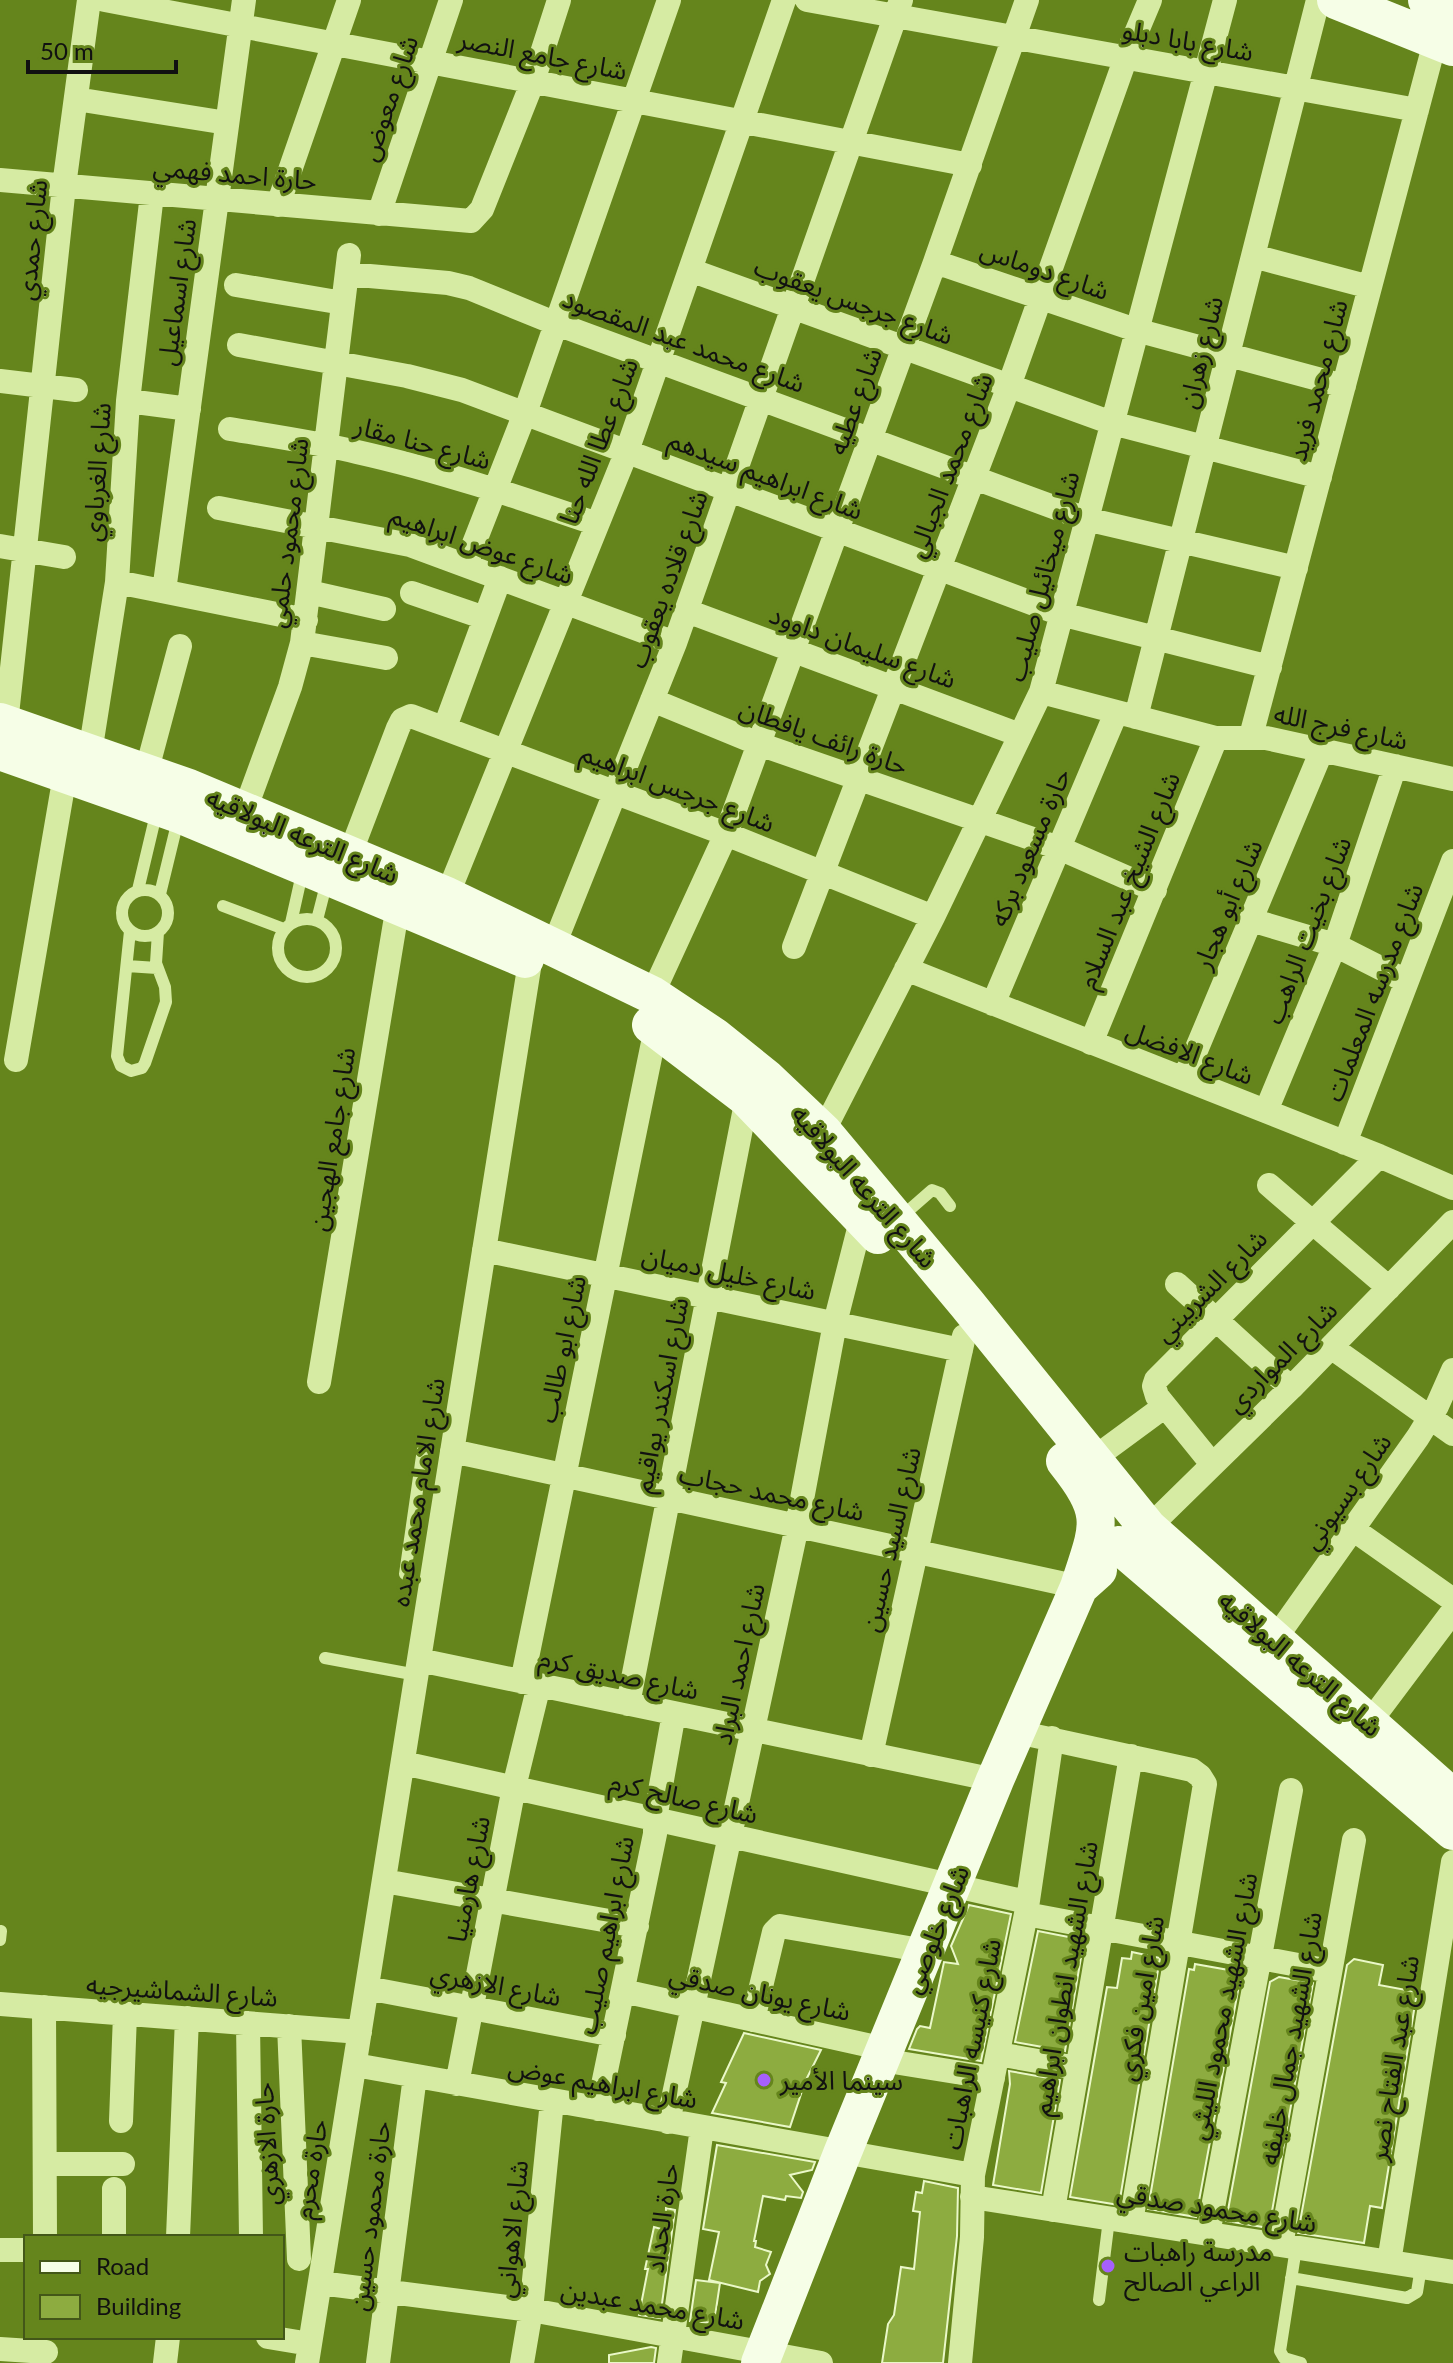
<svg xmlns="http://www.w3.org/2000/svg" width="1453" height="2363" font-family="Lato,'Noto Sans Arabic',sans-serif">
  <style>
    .building { fill: #8dac40; stroke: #eaf8c8; stroke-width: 2 }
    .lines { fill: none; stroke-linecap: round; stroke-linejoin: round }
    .service { stroke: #d6eba3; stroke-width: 12 }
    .minor { stroke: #d6eba3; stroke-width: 24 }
    .primary { stroke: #f6fee7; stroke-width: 38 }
    .poi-dot { fill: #a660fc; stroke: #65851c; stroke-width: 3 }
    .labels { text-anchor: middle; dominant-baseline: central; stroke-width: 6; stroke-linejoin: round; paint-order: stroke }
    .street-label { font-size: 26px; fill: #111; stroke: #65851c }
    .poi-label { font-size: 26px; fill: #111; stroke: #65851c; text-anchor: start }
  </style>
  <rect width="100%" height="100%" fill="#65851c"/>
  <path class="building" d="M969,1905L1011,1914L981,2061L909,2049L917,2029L920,2026L930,2028L944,1962L958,1964L951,1946Z
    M1038,1931L1084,1940L1065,2051L1015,2042Z
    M1132,1952L1160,1958L1119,2205L1070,2197L1107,1987L1117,1988L1122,1958L1131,1959Z
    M1354,1959L1383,1965L1379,1985L1417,1992L1382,2208L1370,2206L1364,2243L1298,2233L1347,1965Z
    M1195,1964L1234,1971L1240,1980L1196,2217L1148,2209L1189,1969L1194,1970Z
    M1279,1977L1313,1983L1269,2228L1226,2221L1270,1982Z
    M744,2033L821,2050L805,2082L790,2127L712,2113L726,2083L721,2082Z
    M1009,2071L1060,2080L1041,2193L993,2185L1010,2084Z
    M717,2145L815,2162L812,2170L790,2175L803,2192L801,2198L786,2196L785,2200L763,2196L754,2241H756L755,2247L771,2252L766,2265L770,2274L760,2281L758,2292L709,2280L719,2232L703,2229Z
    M924,2181L958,2188L957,2236L943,2363H882L888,2324L894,2315L901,2267L914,2269L920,2212L913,2211L916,2192L922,2193Z
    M666,2208L675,2210L660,2318L639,2315L648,2269H645L654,2227L665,2230Z
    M696,2280L720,2283L714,2323L690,2321Z
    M651,2347L656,2348L654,2363H609V2355Z"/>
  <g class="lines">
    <path class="service" d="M122 913a23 23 0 1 1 46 0a23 23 0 1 1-46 0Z
      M138,890L157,810
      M160,894L178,820
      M223,906L284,929
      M278 948a29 29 0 1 1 58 0a29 29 0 1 1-58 0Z
      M317,920L327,881
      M291,923L303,869
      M130,931L117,1056L121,1066L131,1071L142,1068L145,1063L166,1002L165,987L156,963L158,932
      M127,966L157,968
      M900,1218L932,1190L940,1193L950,1206
      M405,1574L423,1449
      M325,1658L417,1675
      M0,1940L1,1931
      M1296,2248L1280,2351L1284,2358L1301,2363
      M1291,2278L1407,2298L1417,2292L1421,2267
      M1099,2300L1109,2219"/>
    <path class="minor" d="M105,0L970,165
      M807,0L1417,110
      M76,99L227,123
      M0,180L471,221L482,209L533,81L559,0
      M278,205L349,0
      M379,214L451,0
      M1253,256L1370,287
      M935,262L1136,330L1344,386
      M690,270L1112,423L1320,477
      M347,274L448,283L469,288L557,324L1086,519L1296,568
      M236,285L343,303
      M239,345L407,376L462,390L1061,614L1270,667
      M0,381L76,390
      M128,401L189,409
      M230,429C272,436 315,442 357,452C438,470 518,497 597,524
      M219,508L410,545L675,643
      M0,546L64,557
      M466,564L525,413L669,0
      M117,582L306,620
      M164,591L244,0
      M309,592L384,609
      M412,593L485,618
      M687,611L1020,735
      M302,643L386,658
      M1041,692L1216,738H1266L1453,779
      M652,700L759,744L1059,848L1155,890
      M1136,717L1318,0
      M6,724L64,186L89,0
      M445,727L500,578
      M1251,736L1436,38
      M90,753L117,582L128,401L152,194
      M146,773L180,646
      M245,810L290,687L302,643L349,255
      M350,854L398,728L402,720L411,716L726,834L933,917
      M447,896L627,451L784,0
      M1251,920L1335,945L1406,981
      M554,945L675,643L901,0
      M794,947L1009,386L1126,57L1150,0
      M906,969L1379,1156L1453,1188
      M652,995L726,834L935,262L1027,0
      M993,1004L1116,713
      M1091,1043L1216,738
      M16,1060L65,775
      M1184,1079L1322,750
      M1266,1111L1335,945L1395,766
      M823,1132L933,917L1041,692L1225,0
      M1345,1143L1453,861
      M1269,1185L1389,1288
      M484,1250L961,1350
      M1177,1284L1291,1388
      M1331,1347L1453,1434
      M319,1382L398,905
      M452,1451L1079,1587
      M1093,1459L1165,1406
      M1212,1464L1157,1396L1154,1386L1156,1380L1379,1156
      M1148,1528L1291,1388L1453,1222
      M1354,1530L1453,1600
      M1275,1639L1418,1437L1437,1406L1453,1370
      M419,1660L995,1780
      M522,1682L656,1028
      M628,1704L747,1098
      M1369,1723L1453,1611
      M1017,1732L1192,1770L1200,1776L1205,1784L1131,2222
      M871,1755L964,1336
      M403,1763L1027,1902
      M384,1881L637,1926
      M1026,1914L1330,1971
      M367,1988L614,2035
      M623,1991L885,2049
      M0,2004L360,2032
      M44,2007L45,2237
      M753,2020L774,1932L780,1926L926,1951
      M248,2023L251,2237
      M289,2026L299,2259
      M998,2054L1077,2068
      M881,2060L993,2078
      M355,2065L973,2175
      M457,2084L514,1787L539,1685
      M598,2109L655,1834V1819L674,1713
      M121,2121L125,2014
      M668,2122L797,1526L835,1323L862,1217
      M45,2164H123
      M972,2197L1453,2272
      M1053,2210L1131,1756
      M1208,2234L1291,1790
      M114,2237V2189
      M178,2237L187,2018
      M1281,2245L1354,1840
      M0,2250H26
      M1389,2262L1453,1862
      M320,2283L531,2310L821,2363
      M268,2337L310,2344
      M0,2349L46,2352
      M165,2363L168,2337
      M307,2363L530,962
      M378,2363L415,2076
      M522,2363L531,2310L552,2101
      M669,2363L702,2128
      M960,2363L972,2237L973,2175L1026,1914L1052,1738"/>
    <path class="primary" d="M1336,0L1453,47
      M1427,0L1453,13
      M0,722L189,788L447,896L652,995L715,1037L766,1078L823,1132L967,1304L1148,1528L1453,1798
      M0,751L179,814L525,959
      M651,1025L747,1098L878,1235
      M1065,1461C1108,1515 1099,1525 1079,1587
      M1119,1545L1453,1831
      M760,2363L842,2154L995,1780L1079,1587L1098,1570"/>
  </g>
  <g class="poi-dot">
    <circle cx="764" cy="2080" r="8"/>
    <circle cx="1108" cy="2266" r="8"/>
  </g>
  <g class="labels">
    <g class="street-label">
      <text transform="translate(1188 40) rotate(10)">شارع بابا دبلو</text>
      <text transform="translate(543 54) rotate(11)">شارع جامع النصر</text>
      <text transform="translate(388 98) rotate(-71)">شارع معوض</text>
      <text transform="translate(235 173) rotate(5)">حارة احمد فهمي</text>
      <text transform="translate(31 240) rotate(-84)">شارع حمدي</text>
      <text transform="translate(1045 269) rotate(19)">شارع دوماس</text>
      <text transform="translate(176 292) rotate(-82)">شارع اسماعيل</text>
      <text transform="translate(854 300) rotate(20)">شارع جرجس يعقوب</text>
      <text transform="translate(684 340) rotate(20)">شارع محمد عبد المقصود</text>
      <text transform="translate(1200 352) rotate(-76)">شارع زهران</text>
      <text transform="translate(1317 380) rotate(-75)">شارع محمد فريد</text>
      <text transform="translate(854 401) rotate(-70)">شارع عطيه</text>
      <text transform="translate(598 441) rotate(-69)">شارع عطا الله حنا</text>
      <text transform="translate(423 442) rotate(15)">شارع حنا مقار</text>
      <text transform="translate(949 465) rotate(-69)">شارع محمد الجبالي</text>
      <text transform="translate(96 472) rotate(-86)">شارع الغرباوي</text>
      <text transform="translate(766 474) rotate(21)">شارع ابراهيم سيدهم</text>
      <text transform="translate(287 533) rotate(-83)">شارع محمود حلمي</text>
      <text transform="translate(482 544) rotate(19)">شارع عوض ابراهيم</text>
      <text transform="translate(1042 576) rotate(-75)">شارع ميخائيل صليب</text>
      <text transform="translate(667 579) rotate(-70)">شارع قلاده يعقوب</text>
      <text transform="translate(863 646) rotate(20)">شارع سليمان داوود</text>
      <text transform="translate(1341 726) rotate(12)">شارع فرج الله</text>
      <text transform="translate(824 736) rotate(20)">حارة رائف يافطان</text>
      <text transform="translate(678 787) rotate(21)">شارع جرجس ابراهيم</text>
      <text transform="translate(303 835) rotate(23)">شارع الترعه البولاقيه</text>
      <text transform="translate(1029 847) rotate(-67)">حارة مسعود بركه</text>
      <text transform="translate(1128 880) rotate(-68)">شارع الشيخ عبد السلام</text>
      <text transform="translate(1227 904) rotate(-67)">شارع أبو هجار</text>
      <text transform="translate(1307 930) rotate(-69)">شارع بخيت الراهب</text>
      <text transform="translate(1373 992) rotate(-69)">شارع مدرسه المعلمات</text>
      <text transform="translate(1190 1052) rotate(21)">شارع الافضل</text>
      <text transform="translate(331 1139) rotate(-81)">شارع جامع الهجين</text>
      <text transform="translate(865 1186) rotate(49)">شارع الترعه البولاقيه</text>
      <text transform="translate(729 1272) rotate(12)">شارع خليل دميان</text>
      <text transform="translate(1210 1285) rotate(-45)">شارع الشربيني</text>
      <text transform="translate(561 1349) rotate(-78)">شارع ابو طالب</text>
      <text transform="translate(1281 1356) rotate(-45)">شارع المواردي</text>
      <text transform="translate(660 1395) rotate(-79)">شارع اسكندر يواقيم</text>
      <text transform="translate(1346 1491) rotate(-55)">شارع بسيوني</text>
      <text transform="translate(417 1492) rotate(-81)">شارع الامام محمد عبده</text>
      <text transform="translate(772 1492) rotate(12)">شارع محمد حجاب</text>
      <text transform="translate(890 1539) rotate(-77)">شارع السيد حسين</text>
      <text transform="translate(1301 1663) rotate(41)">شارع الترعه البولاقيه</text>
      <text transform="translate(738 1664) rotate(-78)">شارع احمد البراد</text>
      <text transform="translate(619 1673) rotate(12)">شارع صديق كرم</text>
      <text transform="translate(684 1797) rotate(13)">شارع صالح كرم</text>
      <text transform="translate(468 1879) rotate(-79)">شارع هارمنيا</text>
      <text transform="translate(935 1929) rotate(-68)">شارع خلوصي</text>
      <text transform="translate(605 1935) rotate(-79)">شارع ابراهيم صليب</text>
      <text transform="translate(1064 1978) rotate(-80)">شارع الشهيد انطوان ابراهيم</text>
      <text transform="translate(496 1984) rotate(11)">شارع الازهري</text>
      <text transform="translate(182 1990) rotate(4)">شارع الشماشيرجيه</text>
      <text transform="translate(760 1992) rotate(12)">شارع يونان صدقي</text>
      <text transform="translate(1140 1998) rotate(-80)">شارع امين فكري</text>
      <text transform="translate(1222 2006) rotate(-79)">شارع الشهيد محمود الليثي</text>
      <text transform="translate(1290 2038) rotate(-80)">شارع الشهيد جمال خليفه</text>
      <text transform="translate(971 2044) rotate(-79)">شارع كنيسه الراهبات</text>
      <text transform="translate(1393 2058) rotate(-81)">شارع عبد الفتاح نصر</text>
      <text transform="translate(603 2082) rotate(10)">شارع ابراهيم عوض</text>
      <text transform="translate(266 2144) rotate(-93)">حارة الازهري</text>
      <text transform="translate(310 2169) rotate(-81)">حارة محرم</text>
      <text transform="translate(1217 2207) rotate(9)">شارع محمود صدقي</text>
      <text transform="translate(369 2216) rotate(-83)">حارة محمود حسين</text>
      <text transform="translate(661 2218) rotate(-82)">حارة الحداد</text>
      <text transform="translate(511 2229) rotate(-84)">شارع الاهواني</text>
      <text transform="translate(653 2304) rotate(10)">شارع محمد عبدين</text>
    </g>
    <g class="poi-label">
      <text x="780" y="2080">سينما الأمير</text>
      <text x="1124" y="2251">مدرسة راهبات<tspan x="1124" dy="30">الراعي الصالح</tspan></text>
    </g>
  </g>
  <rect x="24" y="2235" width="260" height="104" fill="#65851c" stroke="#435718" stroke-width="2"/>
  <rect x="40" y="2261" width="40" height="12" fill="#f6fee7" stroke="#435718" stroke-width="2"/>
  <text x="96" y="2275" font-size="24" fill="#111111">Road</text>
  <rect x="40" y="2295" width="40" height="24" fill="#8dac40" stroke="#435718" stroke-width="2"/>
  <text x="96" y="2315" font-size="24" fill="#111111">Building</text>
  <path d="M28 60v12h148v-12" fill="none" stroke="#111111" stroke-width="4"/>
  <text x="40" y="60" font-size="24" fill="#111111" stroke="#65851c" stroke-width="6" paint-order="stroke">50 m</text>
</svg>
